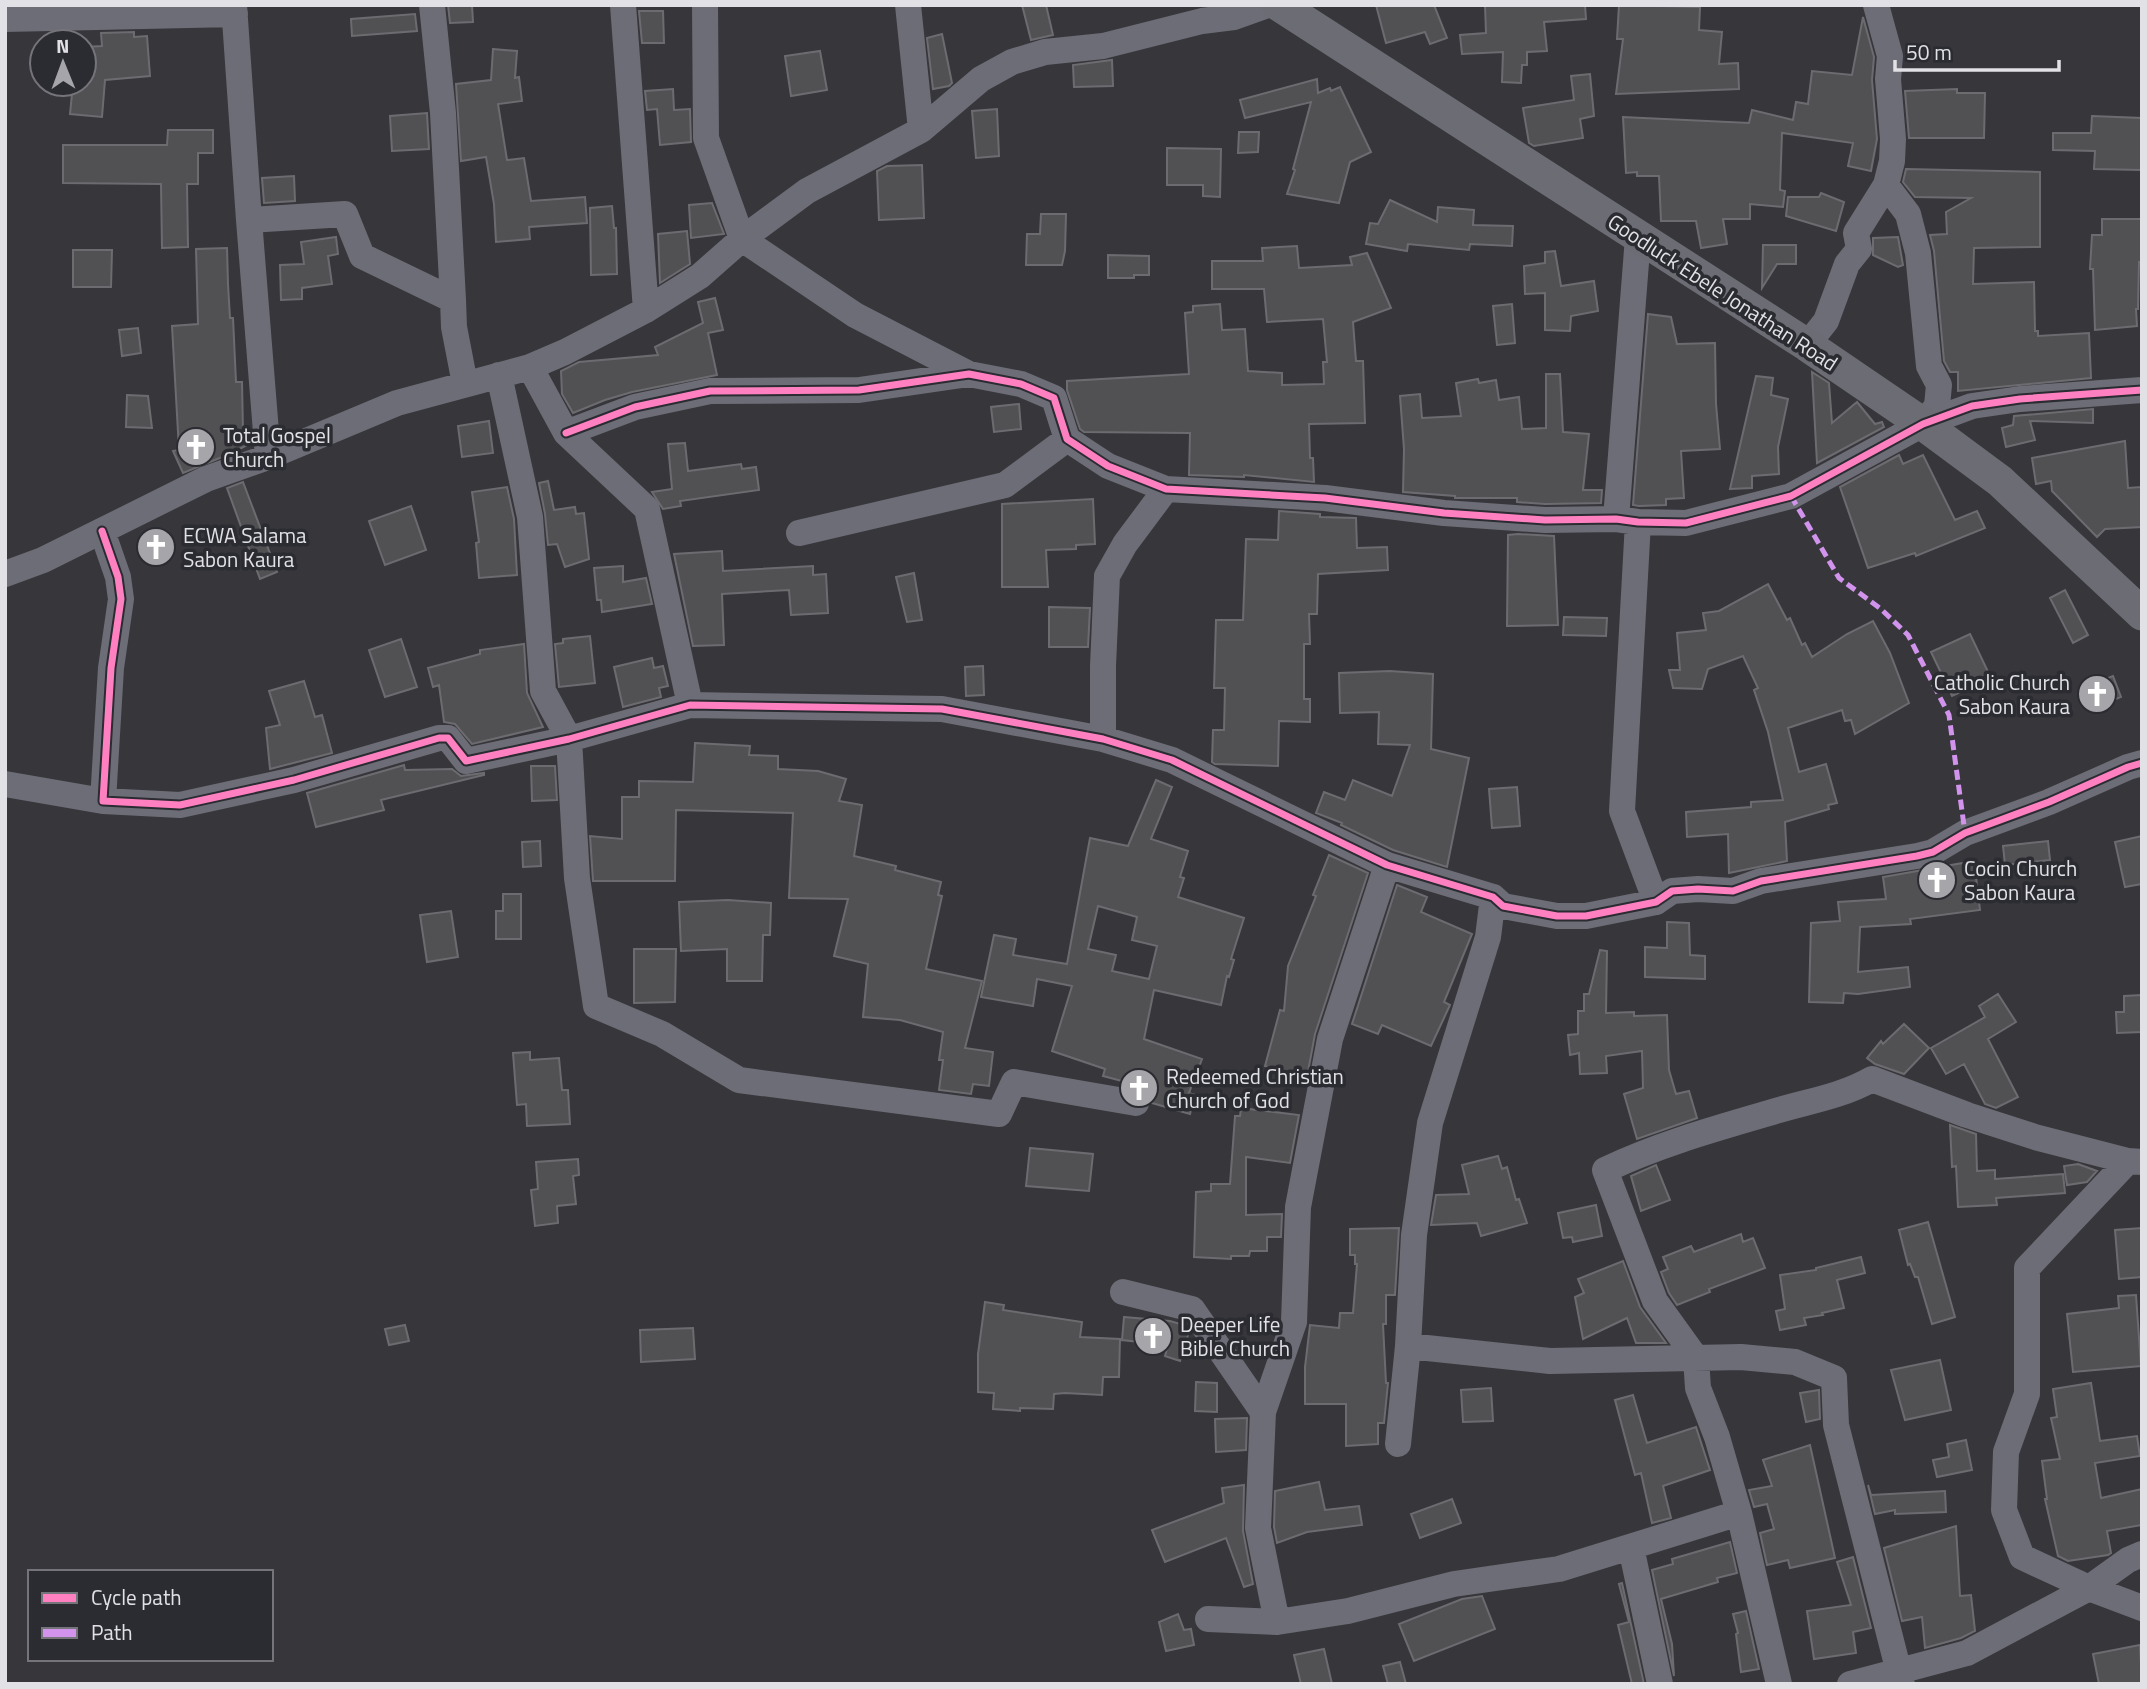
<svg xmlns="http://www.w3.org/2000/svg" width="2147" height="1689" font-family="'Titillium Web',sans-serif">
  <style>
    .building { fill: #515154; stroke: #6c6c70; stroke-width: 2; fill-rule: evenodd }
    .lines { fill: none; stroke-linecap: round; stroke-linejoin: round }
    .minor { stroke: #6d6d77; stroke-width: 26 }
    .major { stroke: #6c6c75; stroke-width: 33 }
    .quiet { stroke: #d193ec; stroke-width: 5; stroke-dasharray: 10 5; stroke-linecap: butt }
    .cycleway-casing { stroke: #2b2b32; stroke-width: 11 }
    .cycleway { stroke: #ff80c0; stroke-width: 7 }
    .labels { text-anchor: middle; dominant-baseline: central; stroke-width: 7; stroke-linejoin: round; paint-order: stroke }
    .street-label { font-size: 21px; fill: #e1e1e6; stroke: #2b2b32 }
    .poi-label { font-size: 21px; fill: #e1e1e6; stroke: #2b2b32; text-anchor: start }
  </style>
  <rect width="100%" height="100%" fill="#36363b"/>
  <path class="building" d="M448,5H472L473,22L450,23Z
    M1022,5H1046L1053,35L1031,40Z
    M1376,5H1434L1447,38L1430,44L1425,32L1386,43Z
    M1485,5H1585L1586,19L1544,22L1547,51L1527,52V65H1522L1521,83L1502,82L1503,52L1462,54L1460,35L1486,33Z
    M1619,5L1700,7L1699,30L1722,32L1719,64L1738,63L1739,89L1616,94L1623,39H1617Z
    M639,11H663L664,43H642Z
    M415,14L417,31L352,36L351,19Z
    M1863,17L1874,57L1872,80L1877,139L1871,171L1848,166L1853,143L1782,133L1780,190L1785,191L1783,207L1750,204V219H1723L1727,244L1701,248L1696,221H1661L1659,176H1637V172L1626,173L1623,117L1749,123L1752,110L1793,120L1796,102L1808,104L1812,71L1852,75Z
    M134,32V37L147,36L150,76L105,80L102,117L70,114L73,84H84V47L102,46L101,33Z
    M942,34L952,83L949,86L933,89L927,38Z
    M493,49L517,51L515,78L519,77L522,101L498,104L507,160L524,158L531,201L585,197L587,223L529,227L530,239L496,242L494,204L486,157L461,161L456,84L491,80Z
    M820,51L827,90L791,96L785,56Z
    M1112,60L1113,86L1074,87L1073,65Z
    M1590,74L1594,116L1580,119L1583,138L1534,146L1529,143L1523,108L1574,100L1571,76Z
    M1317,79L1318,93L1330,88L1331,91L1340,87L1371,152L1350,162L1339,203L1287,194L1295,170L1293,169L1311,102L1245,118L1240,100Z
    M673,89L674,110L690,109L691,142L660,145L657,109L647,110L645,91Z
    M1957,89V93H1985L1984,138H1909L1905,91Z
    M997,109L999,156L976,158L972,111Z
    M427,113L429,149L392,151L390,116Z
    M2092,116L2142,118V170L2094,169L2095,151L2053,150V133H2091Z
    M168,130H213V153H198V184H187L188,247L162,248L161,184L63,183V145H167Z
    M1239,132H1259L1258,152L1238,153Z
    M1167,148L1221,149L1220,197L1203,196V185H1167Z
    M922,165L924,218L879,220L877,171L887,166Z
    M1906,169L2040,172V247L1974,248L1973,284L2034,282L2035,331H2038V336L2089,333L2091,378L1958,391V372H1950L1944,361L1934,251L1930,235L1947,234L1946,212L1971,198L1915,197L1903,182Z
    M294,176L295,201L264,203L262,178Z
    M1821,193L1844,202L1836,231L1786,216L1788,197H1819Z
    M1390,200L1437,222L1438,207L1474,210L1473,225L1513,226L1512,246L1470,244L1469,250L1408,244L1407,251L1366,244L1370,223L1378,224Z
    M712,203L724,234L691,238L689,205Z
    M612,206L614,228H616L617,274L591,275L590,208Z
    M1041,214H1066L1065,251L1062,265H1026L1027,234H1040Z
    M2102,219H2142V262H2139L2138,309H2136L2137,326L2095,330L2093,269H2090L2092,235H2102Z
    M687,231L690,264L660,283L658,234Z
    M336,237L338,254L328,256L332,284L302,288V299L281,300L280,265L304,264L301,242Z
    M1898,237L1903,265L1898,267L1873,255V238Z
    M1763,245H1796V264H1777L1762,288Z
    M1297,246L1299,268L1352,265L1350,257L1367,253L1391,308L1353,322L1356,361H1363L1365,423L1309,424L1310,458H1313L1314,482L1244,475V477L1189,475L1190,433L1084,432L1080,429L1067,390V381L1189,374L1185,313L1193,312V306L1220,304L1222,330L1245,329L1248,371L1282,373V385L1324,384L1323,362H1327L1323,319L1267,322L1264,289H1212V261H1263L1262,248Z
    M227,248L228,284L230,318H233L236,382H242L243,431L249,444L232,453L183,473L173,451L179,450L172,326L198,324L196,249Z
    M73,250H112L111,287H73Z
    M1555,251L1561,286L1594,281L1598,311L1571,316L1570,331L1545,330V293L1525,294L1524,266L1545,263V252Z
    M1108,255L1149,256V275H1134V278H1108Z
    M715,298L723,330L708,333L717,375L632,392L605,400L573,413L562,394L561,371L579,362L658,355L655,347L703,323L698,302Z
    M1512,304L1515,343L1497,345L1493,306Z
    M1648,314L1671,317L1677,344L1715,343L1716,404L1720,449L1681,451L1684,498L1666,499V505L1639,506L1633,505Z
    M138,328L141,353L122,356L119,330Z
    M1812,372L1829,383L1832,423L1857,402L1875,424L1882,422L1884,427L1817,463Z
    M1546,374H1560L1563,432L1589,434L1583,490H1602L1601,503L1545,504L1517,502V498H1455V496L1403,492L1404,449L1400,396L1420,394L1422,418L1461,416L1456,383L1478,379L1479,383L1496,380L1499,400L1519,397L1522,429L1546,428Z
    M1756,376L1773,378L1771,395L1788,399L1778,447L1779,474L1752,476V488L1730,489Z
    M127,395L148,396L152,428L126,427Z
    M1019,404L1021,429L994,432L991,407Z
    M2093,409V423L2030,421L2035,440L2006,447L2002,428L2013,425L2014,416Z
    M489,421L493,453L462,457L458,426Z
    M2125,441L2128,488L2141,487L2142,527L2105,529L2097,537L2052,491L2051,481L2036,484L2032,458Z
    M685,443L688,471L741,464L742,469L756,467L759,490L680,501L681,506L663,509L652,492L672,489L668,444Z
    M1899,455L1903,464L1923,455L1955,520L1977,511L1985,528L1916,556L1915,553L1868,568L1840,487Z
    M548,481L554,510L575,507L576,514L584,513L589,559L565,567L557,544L548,545L545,514L539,483Z
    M243,482L277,572L260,579L227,488Z
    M507,487L514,519L517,575L479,578L476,543L479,542L472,492Z
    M1093,499L1095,544L1076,545V549L1046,550L1048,587H1002V504Z
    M411,506L426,550L385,565L369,521Z
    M1279,511L1320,514V517L1356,518L1357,548L1387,547L1388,570L1318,574L1317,614H1309L1310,644H1304V699H1310V722L1279,721L1278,766L1215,764L1212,762L1213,730H1224L1225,688H1214L1216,620H1243L1246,539L1278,540Z
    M1518,534L1554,536L1558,625L1507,626L1508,535Z
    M722,551L723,571L813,566V575L826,574L828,613L791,615L789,590L722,594L724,645L693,646L674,554Z
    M623,566V582L646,578L652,604L602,612L601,600H597L594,568Z
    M914,573L922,620L907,622L896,577Z
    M1768,584L1787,620L1790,618L1802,645L1805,643L1812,657L1847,634L1873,621L1890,653L1909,703L1855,734L1851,720L1845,721L1842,710L1788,728L1799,772L1826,764L1837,803L1828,805L1829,809L1785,822L1787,861L1729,873L1728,834L1687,837L1686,812L1751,807V802L1783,800L1768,732L1754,690L1758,688L1743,656L1708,669L1702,689L1673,688L1669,670H1680L1677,633L1706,630L1703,613L1719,611Z
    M2065,590L2088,635L2073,643L2050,598Z
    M1049,607L1090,608L1088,647H1049Z
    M1564,617L1607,618L1606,636L1563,635Z
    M1970,634L1991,678L1952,696L1931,652Z
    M590,636L595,683L559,687L555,644L563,643V639Z
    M401,639L417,687L385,697L369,650Z
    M524,644L527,693L543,727L472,744L455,724L444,722L439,685L433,687L428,668L480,654V650Z
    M652,658L654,668L663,666L668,686L659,688L661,697L623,707L614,667Z
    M983,666L984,695L966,696L965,667Z
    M1390,671L1433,674L1431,749L1469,758L1447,867L1393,850L1341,825L1342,823L1316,813L1324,792L1345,800L1353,780L1392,796L1410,745L1378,744L1379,712L1340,713L1339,673Z
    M2113,676L2121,697L2088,710L2080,689Z
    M304,681L315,717L322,715L332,753L270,769L266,728L280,725L269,691Z
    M695,743L750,746L749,755L778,756V769L818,771L846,779L839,801L862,805L854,856L896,866L895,870L941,882L938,895L942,896L926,969L982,981L965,1048L993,1052L989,1086L973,1084L971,1094L939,1090L943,1060H939L943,1032L900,1020L863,1017L868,964L834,956L848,899L789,898L793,813L676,810L675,881H593L590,836L622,839V797H639V781L693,782Z
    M404,765L405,770L452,769L461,776L484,773V775L381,800L384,810L316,827L307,793Z
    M531,766H555L557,800L532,801Z
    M1156,780L1172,787L1151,839L1188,851L1180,877L1184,878L1178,897L1244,918L1231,959L1234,960L1229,977L1227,976L1221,1005L1154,990L1144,1039L1202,1059L1189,1093L1195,1095L1190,1114L1152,1103L1156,1090L1103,1076L1105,1069L1052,1051L1072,986L1037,979L1033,1006L981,997L994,935L1016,939L1013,955L1067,964L1090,838L1128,846ZM1098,906L1137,917L1132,940L1157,946L1149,979L1112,971L1116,955L1088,949Z
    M1517,787L1520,826L1492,828L1489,789Z
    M2142,836V884L2125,887L2115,842Z
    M540,841L541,866L523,867L522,842Z
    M2048,841L2050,860L2005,865L2003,846Z
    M1329,855L1368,873L1315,1034L1307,1077L1265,1066L1280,1010L1284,1011L1288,966L1316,896L1313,895Z
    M1974,861L1980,910L1910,919L1911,924L1860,927L1858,972L1908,967L1910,987L1858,994L1844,993L1843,1003L1809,1002L1811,923L1840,921L1838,902L1886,899L1883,877Z
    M1397,885L1427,897L1421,912L1472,934L1444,1002L1450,1005L1431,1046L1382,1025L1378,1034L1352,1024Z
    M503,894H521V939H496V911H503Z
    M728,900L771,903L770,935H763L762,981H727V949L681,951L679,902Z
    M451,911L458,957L427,962L420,915Z
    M1667,922L1689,923L1690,955L1705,956V979L1645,977V947L1667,948Z
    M634,949H676L675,1002L634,1003Z
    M1600,950L1607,951L1606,1013L1634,1012V1016L1667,1015L1669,1070L1676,1094L1689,1091L1697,1118L1637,1139L1624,1094L1643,1088L1642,1051L1606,1056L1607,1073L1580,1074L1579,1053L1570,1055L1568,1035L1578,1034V1011H1584V994H1589Z
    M1998,994L2016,1022L1988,1039L2018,1097L1996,1108L1985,1104L1964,1064L1946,1074L1931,1048L1985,1017L1979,1006Z
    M2142,995V1032L2117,1033L2116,1012H2124V996Z
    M1904,1024L1929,1048L1904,1074L1875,1064L1867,1058L1881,1041L1883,1044Z
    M530,1052V1060L559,1058L562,1090H568L570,1124L527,1126L526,1104L517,1105L513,1053Z
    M1241,1108L1299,1115L1290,1163L1246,1157V1215L1282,1214L1281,1237H1267V1251H1250L1249,1256H1231V1259L1194,1257L1196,1192L1211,1191V1184H1230L1235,1116H1240Z
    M1950,1125L1976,1134L1977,1171L1995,1170V1179L2063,1174L2065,1193L1996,1198L1997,1205L1958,1207L1956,1166L1952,1167Z
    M1030,1148L1093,1154L1089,1191L1026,1186Z
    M1498,1156L1502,1169L1507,1167L1516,1200L1519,1199L1527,1223L1481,1236L1477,1223L1431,1225L1436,1195L1469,1194L1462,1165Z
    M578,1159L579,1175L573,1176L576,1204L557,1206L558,1223L535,1226L531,1190L538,1189L536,1162Z
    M2078,1164L2097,1171L2087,1182L2067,1185L2064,1166Z
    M1656,1165L1670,1200L1641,1211L1631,1176Z
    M1596,1205L1602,1236L1573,1242L1572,1237L1563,1238L1558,1213Z
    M1928,1222L1955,1317L1932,1324L1918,1277H1915L1910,1264L1908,1265L1899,1230Z
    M1399,1228L1395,1295H1386V1324H1383L1386,1383H1388L1384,1423H1378V1444L1346,1446V1404H1305V1367L1310,1325L1339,1328L1340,1313H1353L1357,1264H1355V1255H1350V1229Z
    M2142,1228V1277L2119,1279L2115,1230Z
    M1741,1234L1743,1242L1753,1238L1765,1268L1709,1289L1710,1292L1677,1305L1669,1293L1661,1272L1668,1269L1663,1257L1691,1246L1694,1252Z
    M1861,1257L1865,1273L1837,1280L1844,1308L1822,1313L1823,1315L1804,1318L1806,1325L1780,1330L1776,1311L1785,1309L1780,1275L1816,1270V1268Z
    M1623,1261L1640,1307L1666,1343H1636L1627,1318L1583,1339L1575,1297L1584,1293L1578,1279Z
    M2136,1295L2141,1366L2073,1372L2067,1314L2119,1308L2118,1296Z
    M985,1302L1004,1305L1003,1310L1082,1322L1080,1337L1120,1339L1119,1377H1103L1102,1395L1065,1393L1054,1394L1053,1409L1020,1408V1411L993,1409L994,1393L978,1392V1354Z
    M1124,1317L1170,1321L1184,1325L1189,1332L1180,1361L1165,1356L1168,1345L1122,1340Z
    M405,1325L409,1341L389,1345L385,1329Z
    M693,1328L695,1359L641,1362L640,1330Z
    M1940,1360L1951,1410L1905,1420L1891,1370Z
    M1196,1382L1217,1383V1412L1195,1411Z
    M2091,1383L2100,1441L2137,1436L2140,1456L2095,1463L2101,1498L2142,1489V1525L2107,1531L2111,1553L2108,1555L2068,1561L2058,1556L2045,1499H2047L2042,1461L2060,1459L2051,1418L2057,1417L2053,1389Z
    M1491,1388L1493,1421L1463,1422L1461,1390Z
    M1819,1390L1820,1419L1806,1422L1800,1393Z
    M1633,1395L1647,1443L1696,1427L1710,1470L1663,1486L1671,1518L1652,1523L1641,1473L1635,1475L1615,1400Z
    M1247,1418L1246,1450L1216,1452L1215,1419Z
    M1966,1440L1972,1470L1937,1477L1933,1460L1949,1457L1947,1444Z
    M1810,1445L1835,1558L1790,1568L1788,1560L1767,1565L1760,1533L1774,1529L1767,1504L1754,1507L1749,1490L1772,1486L1763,1460Z
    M1319,1482L1325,1510L1359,1506L1362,1525L1307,1532L1277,1543L1274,1527L1275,1491Z
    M1244,1485L1243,1531L1253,1584L1244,1587L1226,1538L1165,1562L1152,1530L1224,1503L1222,1488Z
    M1868,1485L1871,1495L1945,1491L1946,1512L1895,1514V1510L1875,1514Z
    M1452,1499L1461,1523L1420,1538L1411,1514Z
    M1956,1526L1960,1596L1971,1595L1975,1631L1961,1638L1925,1648L1922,1617L1902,1621L1884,1548Z
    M1730,1542L1737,1573L1717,1578L1718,1582L1661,1599L1672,1644L1674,1676L1652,1570L1673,1564L1672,1559Z
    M1853,1557L1871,1628L1853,1632L1856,1653L1814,1659L1807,1611L1851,1605L1837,1562Z
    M1622,1583L1644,1684H1632L1618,1625L1629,1622L1619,1584Z
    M1482,1596L1495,1629L1414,1661L1399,1624L1462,1599Z
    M1746,1611L1759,1669L1741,1672L1736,1634L1738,1633L1733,1614Z
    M1178,1614L1184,1630L1191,1629L1194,1645L1166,1651L1159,1622Z
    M2140,1645L2142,1684H2099L2093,1654Z
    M1324,1649L1332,1684H1301L1294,1655Z
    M1400,1662L1406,1684H1388L1383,1666Z"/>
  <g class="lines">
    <path class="minor" d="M234,5L249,220
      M432,5L443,113L453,300
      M623,5L646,310
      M705,5L706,138L742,239L855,315L969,374
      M908,5L921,130
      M1876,5L1890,56L1888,79L1893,139L1892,161L1886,185L1908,214L1918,253L1929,366L1939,385L1937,406L1923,424
      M5,19L235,14
      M1807,345L1826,321L1847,264L1859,249L1856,233L1886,185
      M530,367L566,433L647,509L690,705
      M499,375L530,517L543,691L569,739L577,878L596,1006L662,1034L739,1080L999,1114L1014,1082L1136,1103
      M566,433L635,407L710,391L859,390L969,374L1021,384L1054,398L1067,439L1108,466L1166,489L1325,498L1444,513L1545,520L1616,519L1638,522L1686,523L1791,496L1923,424L1972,406L2020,399L2142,390
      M268,457L249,220L345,214L362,256L453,300L454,327L465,384
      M1616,519L1638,237
      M1638,522L1622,811L1656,902
      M102,531L118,577L121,599L111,668L103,801L180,805L294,780L439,738H448L466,761L569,739L690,705L942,709L1103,739L1172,760L1387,865L1493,897L1503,906L1557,916H1586L1656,902L1672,891L1698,889L1733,891L1761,881L1917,856L1933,852L1965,833L2049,802L2128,767L2142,763
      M799,533L1005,485L1067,439
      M5,574L43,560L206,479L268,457L397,403L530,367L565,352L646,310L700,276L742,239L807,191L921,130L981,79L1012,62L1045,52L1103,46L1202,21L1234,17L1268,5
      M1103,739V666L1107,576L1125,544L1166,489
      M5,784L103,801
      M2128,1161L2027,1268V1394L2006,1452L2004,1510L2022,1557L2089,1588L2142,1608
      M1123,1292L1192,1309L1263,1412
      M1408,1346L1550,1361L1741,1357L1795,1362L1834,1378L1836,1425L1902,1684
      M1398,1444L1408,1346L1414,1235L1430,1123L1488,937L1493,897
      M1631,1547L1660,1684
      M1208,1619L1277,1622L1348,1611L1454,1584L1559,1569L1739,1513
      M1277,1622L1258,1528L1263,1412L1294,1322L1298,1207L1330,1039L1387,865
      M1779,1684L1739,1513L1717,1437L1698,1388L1696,1358L1655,1301L1605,1170C1657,1145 1714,1129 1769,1113C1804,1102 1841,1097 1872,1079L1967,1115L2035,1137L2128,1161L2142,1162
      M1850,1684L1967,1653L2089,1588L2128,1560L2142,1554"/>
    <path class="major" d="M1279,5L1807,345L1923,424L2000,481L2142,614"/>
    <path class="quiet" d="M1791,496L1839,578L1881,609L1908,635L1949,715L1965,833"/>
    <defs>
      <path id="cycleway" d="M566,433L635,407L710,391L859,390L969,374L1021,384L1054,398L1067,439L1108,466L1166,489L1325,498L1444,513L1545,520L1616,519L1638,522L1686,523L1791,496L1923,424L1972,406L2020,399L2142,390
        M102,531L118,577L121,599L111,668L103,801L180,805L294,780L439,738H448L466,761L569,739L690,705L942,709L1103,739L1172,760L1387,865L1493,897L1503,906L1557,916H1586L1656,902L1672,891L1698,889L1733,891L1761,881L1917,856L1933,852L1965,833L2049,802L2128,767L2142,763"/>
    </defs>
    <use href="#cycleway" class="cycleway-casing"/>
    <use href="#cycleway" class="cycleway"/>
  </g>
  <defs>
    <symbol id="church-disc" viewBox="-11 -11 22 22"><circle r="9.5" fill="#a5a5aa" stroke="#2b2b32"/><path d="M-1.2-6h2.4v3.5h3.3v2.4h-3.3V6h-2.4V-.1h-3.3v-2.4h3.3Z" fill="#fff"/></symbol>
  </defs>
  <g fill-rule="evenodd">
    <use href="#church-disc" x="174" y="425" width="44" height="44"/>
    <use href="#church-disc" x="134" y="525" width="44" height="44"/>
    <use href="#church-disc" x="2075" y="672" width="44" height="44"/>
    <use href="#church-disc" x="1915" y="858" width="44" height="44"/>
    <use href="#church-disc" x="1117" y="1066" width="44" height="44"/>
    <use href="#church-disc" x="1131" y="1314" width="44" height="44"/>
  </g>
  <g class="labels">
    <g class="street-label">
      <text transform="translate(1723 292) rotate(33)">Goodluck Ebele Jonathan Road</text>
    </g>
    <g class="poi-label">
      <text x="223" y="435">Total Gospel<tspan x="223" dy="24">Church</tspan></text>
      <text x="183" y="535">ECWA Salama<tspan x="183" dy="24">Sabon Kaura</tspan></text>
      <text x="2070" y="682" text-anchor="end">Catholic Church<tspan x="2070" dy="24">Sabon Kaura</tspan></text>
      <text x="1964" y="868">Cocin Church<tspan x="1964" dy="24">Sabon Kaura</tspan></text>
      <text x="1166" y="1076">Redeemed Christian<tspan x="1166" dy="24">Church of God</tspan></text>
      <text x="1180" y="1324">Deeper Life<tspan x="1180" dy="24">Bible Church</tspan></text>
    </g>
  </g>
  <rect width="2147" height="1689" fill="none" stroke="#e1e1e6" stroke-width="14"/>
  <rect x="28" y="1570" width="245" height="91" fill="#2b2b32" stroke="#74747a" stroke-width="2"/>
  <rect x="42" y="1593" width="35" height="10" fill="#ff80c0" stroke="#74747a" stroke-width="2"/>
  <text x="91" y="1605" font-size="21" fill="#e1e1e6">Cycle path</text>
  <rect x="42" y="1628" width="35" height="10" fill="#d193ec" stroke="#74747a" stroke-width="2"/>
  <text x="91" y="1640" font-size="21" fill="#e1e1e6">Path</text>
  <g transform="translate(63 63) rotate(359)"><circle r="33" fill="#2b2b32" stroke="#74747a" stroke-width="2"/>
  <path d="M0-5L12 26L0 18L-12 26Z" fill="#a5a5aa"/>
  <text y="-10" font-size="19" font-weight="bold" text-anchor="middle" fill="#e1e1e6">N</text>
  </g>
  <path d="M1895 60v10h164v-10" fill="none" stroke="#e1e1e6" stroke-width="3.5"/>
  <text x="1906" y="60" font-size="21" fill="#e1e1e6" stroke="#2b2b32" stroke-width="5" paint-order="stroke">50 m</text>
</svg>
